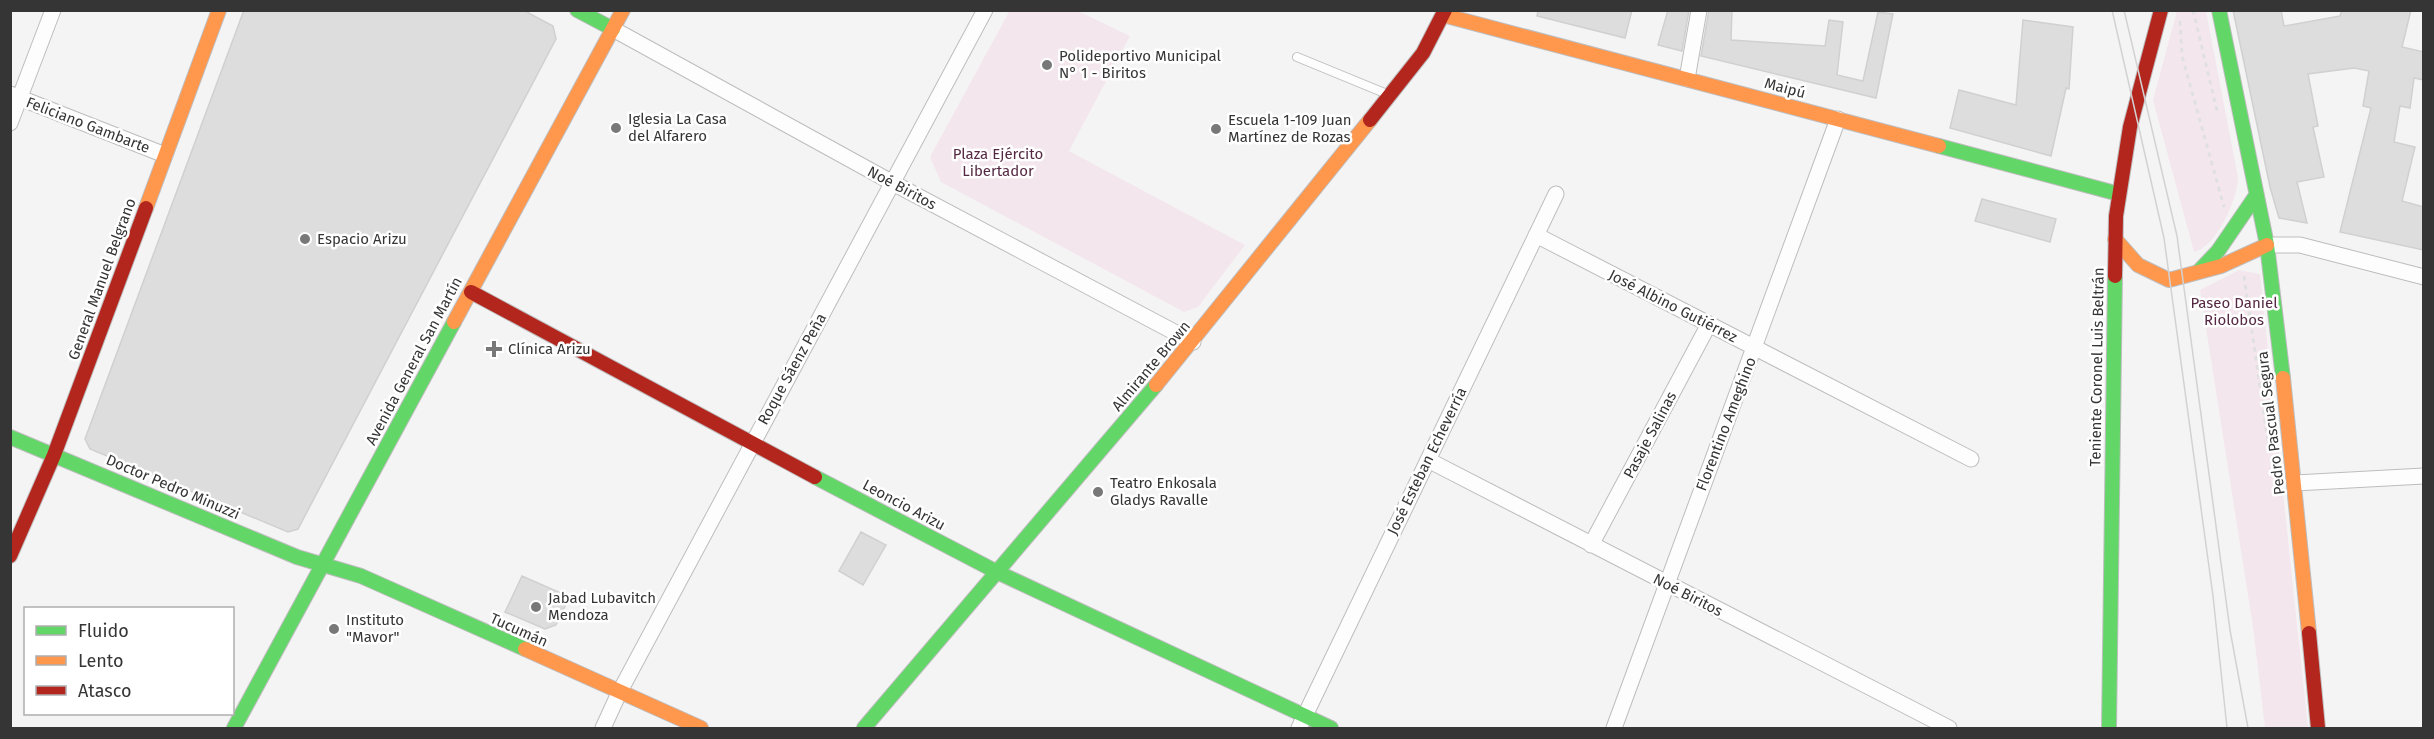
<svg xmlns="http://www.w3.org/2000/svg" width="2434" height="739" font-family="'Fira Sans',sans-serif">
  <style>
    .green { fill: #f3e6ed }
    .building { fill: #ddd; stroke: #d1d0d1; stroke-width: 1.5 }
    .lines { fill: none; stroke-linecap: round; stroke-linejoin: round }
    .lane-casing { stroke: #bebdbe; stroke-width: 10 }
    .street-casing { stroke: #bebdbe; stroke-width: 17 }
    .fast-casing { stroke: #bebdbe; stroke-width: 16 }
    .slow-casing { stroke: #bebdbe; stroke-width: 16 }
    .jam-casing { stroke: #bebdbe; stroke-width: 16 }
    .path { stroke: #e1e0e1; stroke-width: 3; stroke-dasharray: 4.5 4.5; stroke-linecap: butt }
    .lane { stroke: #fefdfe; stroke-width: 8 }
    .street { stroke: #fefdfe; stroke-width: 15 }
    .fast { stroke: #63d668; stroke-width: 14 }
    .slow { stroke: #ff974d; stroke-width: 14 }
    .jam { stroke: #b3261e; stroke-width: 14 }
    .tram { stroke: #d3d2d3; stroke-width: 1.5 }
    .poi-dot { fill: #797879; stroke: #fff; stroke-width: 2 }
    .labels { text-anchor: middle; dominant-baseline: central; stroke-width: 5; stroke-linejoin: round; paint-order: stroke }
    .poi-label { font-size: 15px; fill: #363536; stroke: #fff; text-anchor: start }
    .street-label { font-size: 15px; fill: #363536; stroke: #fff }
    .park-label { font-size: 15px; fill: #552943; stroke: #fff }
  </style>
  <rect width="100%" height="100%" fill="#f5f4f5"/>
  <path class="green" d="M1010,10L1078,11L1130,36L1069,151L1245,245L1198,307L1184,312L941,182L930,157Z
    M2177,11H2206L2238,177C2238,198 2217,247 2194,252L2153,100Z
    M2239,270L2260,274L2308,728H2265L2253,627L2200,290Z"/>
  <path class="building" d="M244,10H523L553,26L556,39L298,529L288,532L90,449L85,439Z
    M1538,10H1632L1625,38L1537,16Z
    M1668,10H1689L1682,51L1658,45Z
    M1709,10H1732L1731,40L1825,46L1829,20L1843,22L1837,75L1863,81L1878,12L1893,14L1876,98L1701,56Z
    M2233,10H2281L2284,26L2340,16L2342,10H2411L2402,47L2424,52V80L2414,78L2410,108L2400,106L2394,142L2415,147L2402,201L2424,207V250L2340,232L2371,108L2363,106L2369,71L2354,68L2308,74L2318,126L2313,127L2324,177L2297,182L2307,223L2279,218L2270,187Z
    M2023,20L2073,27L2069,89L2066,88L2051,156L1950,128L1959,90L2016,105Z
    M1982,199L2056,219L2050,242L1975,221Z
    M861,532L886,545L863,585L839,571Z
    M522,576L563,594L567,602L556,625L545,629L505,612Z"/>
  <g class="lines">
    <defs>
      <path id="lane" d="M1297,57L1387,94"/>
      <path id="street" d="M613,29L893,183L1193,342
        M1687,79L1699,10
        M10,94L165,155
        M10,123L53,10
        M1536,235L1971,459
        M2267,245H2300L2424,277
        M1428,460L1949,728
        M2295,483L2424,476
        M1591,545L1709,324
        M603,728L619,693L985,10
        M1299,728L1556,194
        M1614,728L1838,119"/>
      <path id="fast" d="M577,10L613,29
        M2219,10L2267,245L2283,378
        M1939,146L2119,194
        M2199,271L2218,251L2255,197
        M10,437L297,557L361,576L525,649
        M815,477L999,573L1331,728
        M234,728L454,322
        M864,728L1156,385
        M2109,728L2115,276"/>
      <path id="slow" d="M1443,15L1939,146
        M146,208L219,10
        M2115,239L2138,265L2169,280L2221,266L2267,245
        M454,322L623,10
        M2283,378L2309,633
        M1156,385L1370,120
        M525,649L701,728"/>
      <path id="jam" d="M1370,120L1423,53L1445,10
        M2115,276L2116,216L2130,127L2161,10
        M471,292L815,477
        M10,556L54,455L146,208
        M2309,633L2318,728"/>
    </defs>
    <use href="#lane" class="lane-casing"/>
    <use href="#street" class="street-casing"/>
    <use href="#fast" class="fast-casing"/>
    <use href="#slow" class="slow-casing"/>
    <use href="#jam" class="jam-casing"/>
    <path class="path" d="M2193,10L2217,111
      M2180,21L2182,56L2224,207
      M2244,276L2268,442"/>
    <use href="#lane" class="lane"/>
    <use href="#street" class="street"/>
    <use href="#fast" class="fast"/>
    <use href="#slow" class="slow"/>
    <use href="#jam" class="jam"/>
    <path class="tram" d="M2112,10L2164,238L2213,596L2227,728
      M2124,10L2177,236L2230,630L2248,728"/>
  </g>
  <g class="poi-dot">
    <circle cx="1047" cy="65" r="6"/>
    <circle cx="616" cy="128" r="6"/>
    <circle cx="1216" cy="129" r="6"/>
    <circle cx="305" cy="239" r="6"/>
    <path d="M491 340h6v6h6v6h-6v6h-6v-6h-6v-6h6z"/>
    <circle cx="1098" cy="492" r="6"/>
    <circle cx="536" cy="607" r="6"/>
    <circle cx="334" cy="629" r="6"/>
  </g>
  <g class="labels">
    <g class="poi-label">
      <text x="1059" y="56">Polideportivo Municipal<tspan x="1059" dy="17">N° 1 - Biritos</tspan></text>
      <text x="628" y="119">Iglesia La Casa<tspan x="628" dy="17">del Alfarero</tspan></text>
      <text x="1228" y="120">Escuela 1-109 Juan<tspan x="1228" dy="17">Martínez de Rozas</tspan></text>
      <text x="317" y="239">Espacio Arizu</text>
      <text x="508" y="349">Clínica Arizu</text>
      <text x="1110" y="483">Teatro Enkosala<tspan x="1110" dy="17">Gladys Ravalle</tspan></text>
      <text x="548" y="598">Jabad Lubavitch<tspan x="548" dy="17">Mendoza</tspan></text>
      <text x="346" y="620">Instituto<tspan x="346" dy="17">"Mavor"</tspan></text>
    </g>
    <g class="street-label">
      <text transform="translate(1785 88) rotate(15)">Maipú</text>
      <text transform="translate(88 125) rotate(21)">Feliciano Gambarte</text>
      <text transform="translate(902 188) rotate(28)">Noé Biritos</text>
      <text transform="translate(102 279) rotate(-70)">General Manuel Belgrano</text>
      <text transform="translate(1673 306) rotate(27)">José Albino Gutiérrez</text>
      <text transform="translate(414 361) rotate(-62)">Avenida General San Martín</text>
      <text transform="translate(1151 366) rotate(-50)">Almirante Brown</text>
      <text transform="translate(2097 367) rotate(-89)">Teniente Coronel Luis Beltrán</text>
      <text transform="translate(792 369) rotate(-61)">Roque Sáenz Peña</text>
      <text transform="translate(2271 423) rotate(-97)">Pedro Pascual Segura</text>
      <text transform="translate(1726 424) rotate(-69)">Florentino Ameghino</text>
      <text transform="translate(1650 435) rotate(-62)">Pasaje Salinas</text>
      <text transform="translate(1427 461) rotate(-64)">José Esteban Echeverría</text>
      <text transform="translate(173 487) rotate(23)">Doctor Pedro Minuzzi</text>
      <text transform="translate(904 505) rotate(28)">Leoncio Arizu</text>
      <text transform="translate(1688 595) rotate(27)">Noé Biritos</text>
      <text transform="translate(519 630) rotate(24)">Tucumán</text>
    </g>
    <g class="park-label">
      <text x="998" y="154">Plaza Ejército<tspan x="998" dy="17">Libertador</tspan></text>
      <text x="2234" y="303">Paseo Daniel<tspan x="2234" dy="17">Riolobos</tspan></text>
    </g>
  </g>
  <rect width="2434" height="739" fill="none" stroke="#363536" stroke-width="24"/>
  <rect x="24" y="607" width="210" height="108" fill="#ffffff" stroke="#afaeaf" stroke-width="1.5"/>
  <rect x="36" y="626" width="30" height="9" fill="#63d668" stroke="#afaeaf" stroke-width="1.5"/>
  <text x="78" y="637" font-size="18" fill="#363536">Fluido</text>
  <rect x="36" y="656" width="30" height="9" fill="#ff974d" stroke="#afaeaf" stroke-width="1.5"/>
  <text x="78" y="667" font-size="18" fill="#363536">Lento</text>
  <rect x="36" y="686" width="30" height="9" fill="#b3261e" stroke="#afaeaf" stroke-width="1.5"/>
  <text x="78" y="697" font-size="18" fill="#363536">Atasco</text>
</svg>
